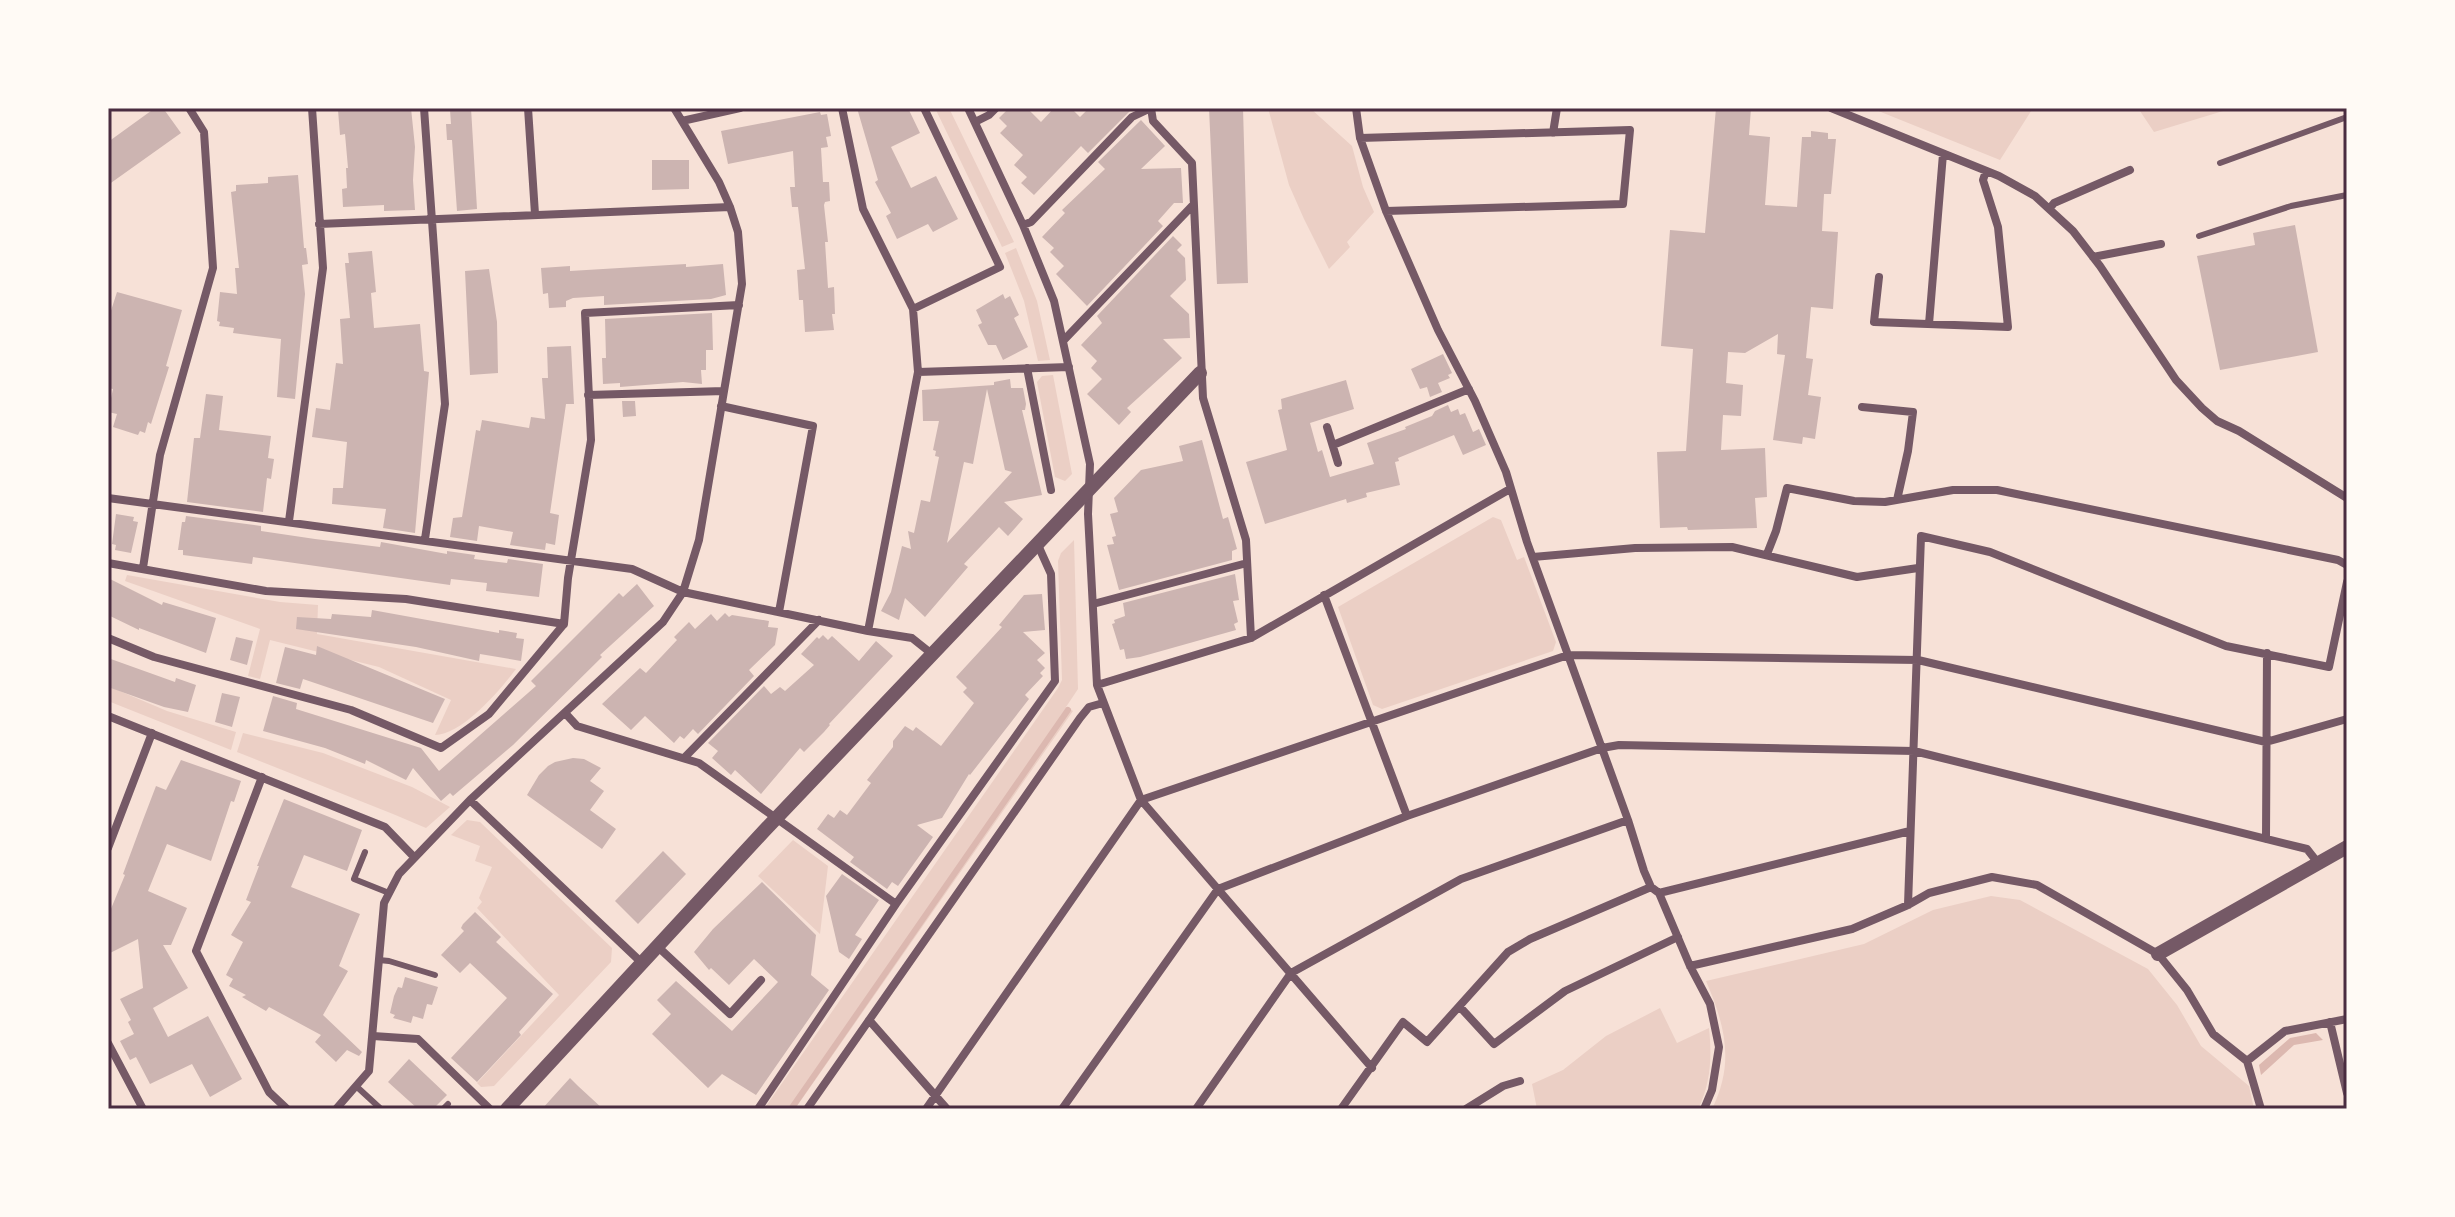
<svg xmlns="http://www.w3.org/2000/svg" width="2455" height="1217" font-family="'Noto Serif',serif">
  <style>
    .green { fill: #ebcfc5 }
    .water { fill: #dcb8b0 }
    .lines { fill: none; stroke-linecap: round; stroke-linejoin: round }
    .stream { stroke: #dcb8b0; stroke-width: 6 }
    .building { fill: #ccb4b1; fill-rule: evenodd }
    .service { stroke: #755966; stroke-width: 6 }
    .minor { stroke: #755966; stroke-width: 8 }
    .tertiary { stroke: #755966; stroke-width: 14 }
    .neatline { fill: none; stroke: #4a2c40; stroke-width: 3 }
  </style>
  <rect width="100%" height="100%" fill="#f7e1d7"/>
  <path class="green" d="M935,108H949L1014,242L1002,247Z
    M1268,108H1310L1352,146L1363,187L1374,212L1347,242L1350,247L1329,269L1304,219L1289,185Z
    M1871,108H2033L2000,160Z
    M2138,108H2233L2154,132Z
    M1016,248L1037,301L1050,360L1038,361L1024,301L1005,253Z
    M1053,375L1072,474L1065,481L1055,477L1037,382L1042,376Z
    M1493,517L1501,520L1517,560L1524,557L1556,642L1553,651L1382,709L1373,705L1338,607Z
    M1074,540L1078,689L1066,707L1073,711L795,1109H764L1058,688L1062,680L1058,561L1061,553Z
    M127,575L280,602L318,605L317,634L516,669C500,690 463,734 435,735L451,700L379,667L270,640L260,679L248,676L260,629L125,581Z
    M108,686L167,711L236,732L231,750L108,701Z
    M243,733L323,753L412,787L450,807L426,828L393,814L237,752Z
    M467,820L480,822L612,948L611,962L494,1086L481,1087L477,1083L559,995L477,908L482,902L479,898L492,867L475,861L480,846L451,835Z
    M793,840L828,866L820,934L758,876Z
    M1991,896L2020,900L2148,969L2177,1005L2201,1046L2249,1086L2254,1109H1712C1735,1063 1725,1025 1706,981L1864,944L1933,910Z
    M1660,1008L1677,1043L1709,1028C1712,1056 1711,1083 1698,1109H1537L1532,1084L1563,1070L1606,1036Z"/>
  <path class="water" d="M2316,1033L2323,1040L2294,1045L2261,1075L2259,1065L2290,1038Z"/>
  <g class="lines">
    <path class="stream" d="M791,1109L1068,710"/>
  </g>
  <path class="building" d="M155,108H163L181,133L108,185V142Z
    M364,108H411L415,147L413,180L415,210L384,211V205L343,207L342,189L347,188L346,168H348L345,134L340,135L338,110Z
    M456,108H471L477,209L457,211L452,140H447L446,124H451L450,110Z
    M857,108H908L920,133L891,147L911,188L936,176L958,219L933,232L928,224L897,239L886,216L891,213L875,182L878,180Z
    M1009,108H1027L1041,122L1054,108H1071L1080,117L1089,108L1131,110L1088,153L1081,146L1034,195L1021,183L1027,177L1014,165L1023,155L1000,133L1007,126L999,118Z
    M1209,108H1243L1248,283L1217,284Z
    M1716,108H1751L1749,135L1770,137L1765,205L1797,207L1802,137H1811V131L1828,133V139H1836L1831,194H1824L1822,231L1838,232L1833,309L1811,307L1806,358L1813,359L1808,395L1821,397L1815,439L1803,437L1802,444L1773,440L1785,355L1777,354L1778,334L1745,353L1728,352L1726,383L1743,385L1741,416L1723,415L1721,450L1765,448L1767,497L1755,498L1757,528L1688,530L1687,527L1660,528L1657,452L1686,451L1693,349L1661,346L1670,230L1705,233Z
    M820,112L821,115L827,114L831,136L826,137L828,147L821,148L823,182H829L830,201L825,202L824,205L828,242H825L828,288L834,287L835,314H832L834,330L805,332L803,300H799L797,270L805,269L798,207H792L790,187H795L793,151L728,164L721,131Z
    M1141,120L1165,146L1141,169L1181,168L1183,203H1174L1158,221L1163,226L1087,306L1056,274L1064,266L1050,252L1054,248L1042,237L1065,213L1062,210L1105,169L1098,162Z
    M652,160H689V189L652,190Z
    M298,175L304,248H306L308,264L302,265L305,294L295,399L277,397L281,339L233,333L234,328L219,326L220,322L217,321L220,292L237,294L235,268H239L231,192L236,191V185L268,183V177Z
    M2295,225L2318,352L2220,370L2197,256L2255,245L2253,233Z
    M1173,236L1182,245L1177,250L1185,258L1186,280L1170,296L1189,314L1190,338L1163,339L1182,358L1127,408L1131,412L1119,425L1087,394L1102,379L1091,368L1097,361L1081,345L1102,323L1097,316Z
    M372,251L376,292L371,293L374,328L420,324L424,371L429,372L415,533L383,528L386,509L332,504L333,488H343L347,442L312,437L316,408L330,410L336,363L343,364L340,319L350,318L345,263H349L348,253Z
    M686,264V267L723,264L726,295L711,299L604,305V296L573,298L566,301V307L549,308L548,293L543,294L541,268L570,266V271Z
    M489,269L497,322L498,373L470,375L465,271Z
    M117,292L182,310L166,366L169,367L151,424L148,422L145,433L140,431L138,435L113,427L117,414L108,412L113,389L108,388V320Z
    M1003,294L1005,299L1010,296L1019,315L1014,318L1028,347L1003,360L996,345H988L978,325L982,323L976,310Z
    M712,313L713,350H706V370H701L702,384L683,382L620,387V383L603,384L602,358H606L605,319Z
    M571,346L574,404H566L550,513L559,515L555,545L546,543L545,550L510,545L513,532L479,526L477,541L450,537L453,518L462,517L476,430L480,431L482,420L529,428L531,417L545,419L542,378H548L547,347Z
    M1443,354L1452,373L1448,375L1450,378L1438,383L1442,392L1430,397L1427,387L1420,389L1411,369Z
    M1010,379L1011,388H1023L1026,404L1025,410H1022L1042,495L1004,502L1023,519L1008,536L999,527L964,564L968,567L925,617L905,598L899,620L881,611L891,592L902,546L911,549L908,531L914,533L921,500L930,502L939,457L935,456L936,451L933,450L939,421H923L922,390L994,385V382ZM987,389L1005,470L1012,472L947,543L964,462L973,464Z
    M1346,380L1354,409L1310,423L1318,452L1322,450L1330,477L1374,464L1367,443L1406,429L1405,427L1432,416L1435,411L1448,405L1451,412L1458,409L1460,415L1465,413L1473,432L1479,429L1486,445L1463,455L1454,435L1398,458L1399,461L1395,462L1400,485L1366,493L1367,497L1347,503L1346,499L1265,524L1246,462L1287,450L1278,410L1282,409L1281,399Z
    M206,394L223,396L219,430L271,436L268,458L274,459L271,479L267,478L263,512L187,502L194,438H200Z
    M622,401H635L636,416L623,417Z
    M1202,440L1223,519L1228,517L1237,549L1232,551V560L1119,590L1107,545L1114,544L1112,537L1116,536L1110,514L1118,512L1114,498L1141,470L1183,461L1179,446Z
    M116,514L134,517L133,521L138,522L131,553L115,550L116,545L112,544Z
    M186,516L261,526V531L315,539L380,547L381,542L447,554V551L475,555L474,559L507,563L508,559L543,564L539,597L486,591L487,583L451,579L450,585L253,557L252,564L183,555V550H178L182,522H185Z
    M1235,574L1239,600L1233,601L1238,622L1234,624L1236,630L1140,657L1126,659L1124,649L1120,650L1112,624L1115,623L1114,620L1125,616L1123,603Z
    M108,578L162,605L163,602L216,618L206,653L139,628V630L108,615Z
    M637,584L654,606L600,655L602,657L513,745L453,796L450,793L441,801L413,768L406,780L366,760L365,764L325,748L263,731L273,696L297,703L296,709L421,748L439,771L536,686L531,681L619,593L623,597Z
    M1042,594L1045,630L1023,632L1045,653L1037,660L1045,668L1040,673L1043,676L1025,695L1029,699L970,775L969,774L942,818L917,825L933,837L898,886L892,882L887,889L850,862L854,857L817,829L828,814L834,818L840,810L847,815L871,783L867,780L893,747V741L905,726L913,731L916,727L941,746L974,703L963,692L967,688L956,677L1002,627L999,625L1024,595Z
    M372,610L499,633V630L517,633L516,638L524,639L521,661L480,654L479,661L416,647L296,629L297,617L331,619L332,614L371,617Z
    M725,613L729,617L732,615L769,621L768,627L778,628L775,645L749,670L754,676L698,734L693,729L684,739L680,736L674,743L645,716L631,730L602,704L640,668L646,673L677,640L674,637L689,622L695,629L711,614L717,621Z
    M823,635L828,640L832,636L859,661L876,641L893,656L829,724L830,725L824,732L804,752L800,748L761,794L735,770L731,775L712,758L718,751L708,743L764,686L771,694L780,687L785,691L814,665L801,654L817,637L819,639Z
    M236,637L253,641L247,665L230,660Z
    M317,646L445,699L433,723L303,679L300,689L276,683L285,647L316,655Z
    M108,658L175,682L176,678L196,685L188,712L164,707L108,687Z
    M222,693L240,697L232,727L215,722Z
    M573,758L584,759L601,768L590,781L604,791L590,810L616,829L602,849L527,795L539,775L548,766L555,762Z
    M181,760L241,781L234,802L231,801L211,861L167,844L148,891L187,908L171,945H163L188,988L153,1008L168,1037L208,1016L242,1079L210,1097L192,1064L150,1084L136,1057L130,1060L120,1041L134,1034L128,1022L131,1020L120,999L143,988L138,939L108,954V916L125,875L123,874L143,820L156,786L166,790Z
    M284,799L362,830L347,871L304,855L291,887L360,914L339,966L348,971L323,1015L362,1052L359,1056L347,1050L336,1062L315,1042L321,1035L269,1007L266,1011L242,997L246,995L229,986L233,979L226,975L243,942L231,935L251,902L246,900L259,866H257Z
    M663,851L686,874L638,924L615,901Z
    M842,874L879,900L855,935L862,939L849,959L839,952L826,896Z
    M762,882L816,935L811,975L829,990L756,1095L722,1074L708,1088L652,1034L671,1014L657,1000L676,981L732,1031L778,982L754,959L729,985L711,968L709,970L694,952L713,929Z
    M475,912L501,937L496,942L553,994L519,1032L521,1035L477,1082L451,1058L507,998L470,963L460,973L441,955L464,931L461,928L463,924Z
    M405,977L438,987L432,1005L427,1004L423,1019L413,1016L411,1023L393,1018L395,1015L390,1013L394,996L398,987L402,988Z
    M409,1059L447,1095L433,1109H418L388,1082Z
    M570,1078L578,1086L603,1109H542Z"/>
  <g class="lines">
    <path class="service" d="M2220,163L2347,117
      M2199,236L2291,206L2347,195
      M365,852L354,879L389,893
      M379,960L389,961L435,975
      M356,1086L381,1109
      M443,1109L448,1104"/>
    <path class="minor" d="M424,108L445,404L425,539
      M528,108L535,214
      M842,108L863,209L913,309L918,372L868,631
      M968,108L1023,225L1054,301L1090,464L1088,514L1097,685L1141,800L1372,1068
      M1151,108L1153,121L1192,163L1203,398L1246,540L1251,638
      M1356,108L1360,138L1386,211L1438,330L1475,401L1506,472L1527,542L1628,820L1644,871L1651,887L1659,893L1690,966L1710,1004L1719,1047L1712,1090L1704,1109
      M1831,108L1999,176L2035,196L2073,231L2100,266L2176,380L2202,408L2217,421L2239,431L2347,498
      M682,121L740,108
      M975,122L989,115L996,108
      M1553,133L1557,108
      M1360,138L1630,130L1623,204L1386,211
      M2050,208L2054,203L2130,170
      M319,224L730,207
      M1023,225L1031,222L1132,117L1151,108
      M2093,257L2161,244
      M1879,277L1874,322L2008,327L1998,227L1983,180L1986,171
      M913,309L1000,267L924,108
      M1929,324L1943,154
      M1063,341L1193,205
      M1027,368L1051,490
      M918,372L1069,367
      M588,395L724,391
      M721,406L813,426L779,612
      M1862,407L1913,412L1908,451L1897,500
      M1327,427L1338,463
      M1333,445L1469,389
      M108,498L632,569L683,592L868,631L912,638L932,654
      M289,521L323,268L312,108
      M1767,554L1776,531L1787,488L1854,501L1885,502L1953,490H1997L2338,560L2347,565
      M1533,557L1635,548L1732,547L1857,577L1918,568
      M108,563L266,591L406,599L564,624
      M143,568L160,455L213,268L204,132L189,108
      M1324,595L1407,816
      M1093,604L1247,563
      M108,638L154,657L351,710L441,748L489,714L564,624L568,578L591,440L585,313L739,305
      M1097,685L1251,638L1510,489
      M566,714L577,726L699,763L896,904
      M108,716L385,827L414,857
      M684,758L819,620
      M262,777L196,951L269,1092L287,1109
      M470,800L642,963
      M2266,839L2267,653
      M108,848L152,733
      M1659,893L1910,831
      M1908,905L1921,536L1990,552L2226,646L2329,667L2347,582
      M657,946L730,1014L761,980
      M1690,966L1852,929L1908,905L1929,893L1992,877L2037,885L2158,954L2187,990L2213,1034L2247,1061L2261,1109
      M1460,1007L1494,1044L1565,991L1678,937
      M869,1020L947,1109
      M2330,1022L2347,1093
      M373,1036L418,1039L490,1109
      M108,1043L143,1109
      M2247,1061L2285,1031L2347,1019
      M336,1109L369,1071L384,903L399,874L470,800L663,622L683,592L699,540L742,284L738,232L730,207L719,182L674,108
      M758,1109L896,904L1055,681L1051,574L1037,543
      M807,1109L1080,718L1089,707L1103,703
      M926,1109L1141,800L1568,655L1918,660L2266,742L2347,719
      M1062,1109L1218,889L1407,816L1602,748L1619,745L1914,751L2307,849L2318,863
      M1196,1109L1291,973L1461,879L1628,820
      M1341,1109L1403,1022L1427,1042L1508,952L1530,939L1651,887
      M1466,1109L1503,1086L1520,1081"/>
    <path class="tertiary" d="M2158,954L2347,847
      M507,1109L764,831L1200,373"/>
  </g>
  <rect width="2455" height="1217" fill="none" stroke="#fffaf5" stroke-width="220"/>
  <rect x="110" y="110" width="2235" height="997" class="neatline"/>
</svg>
